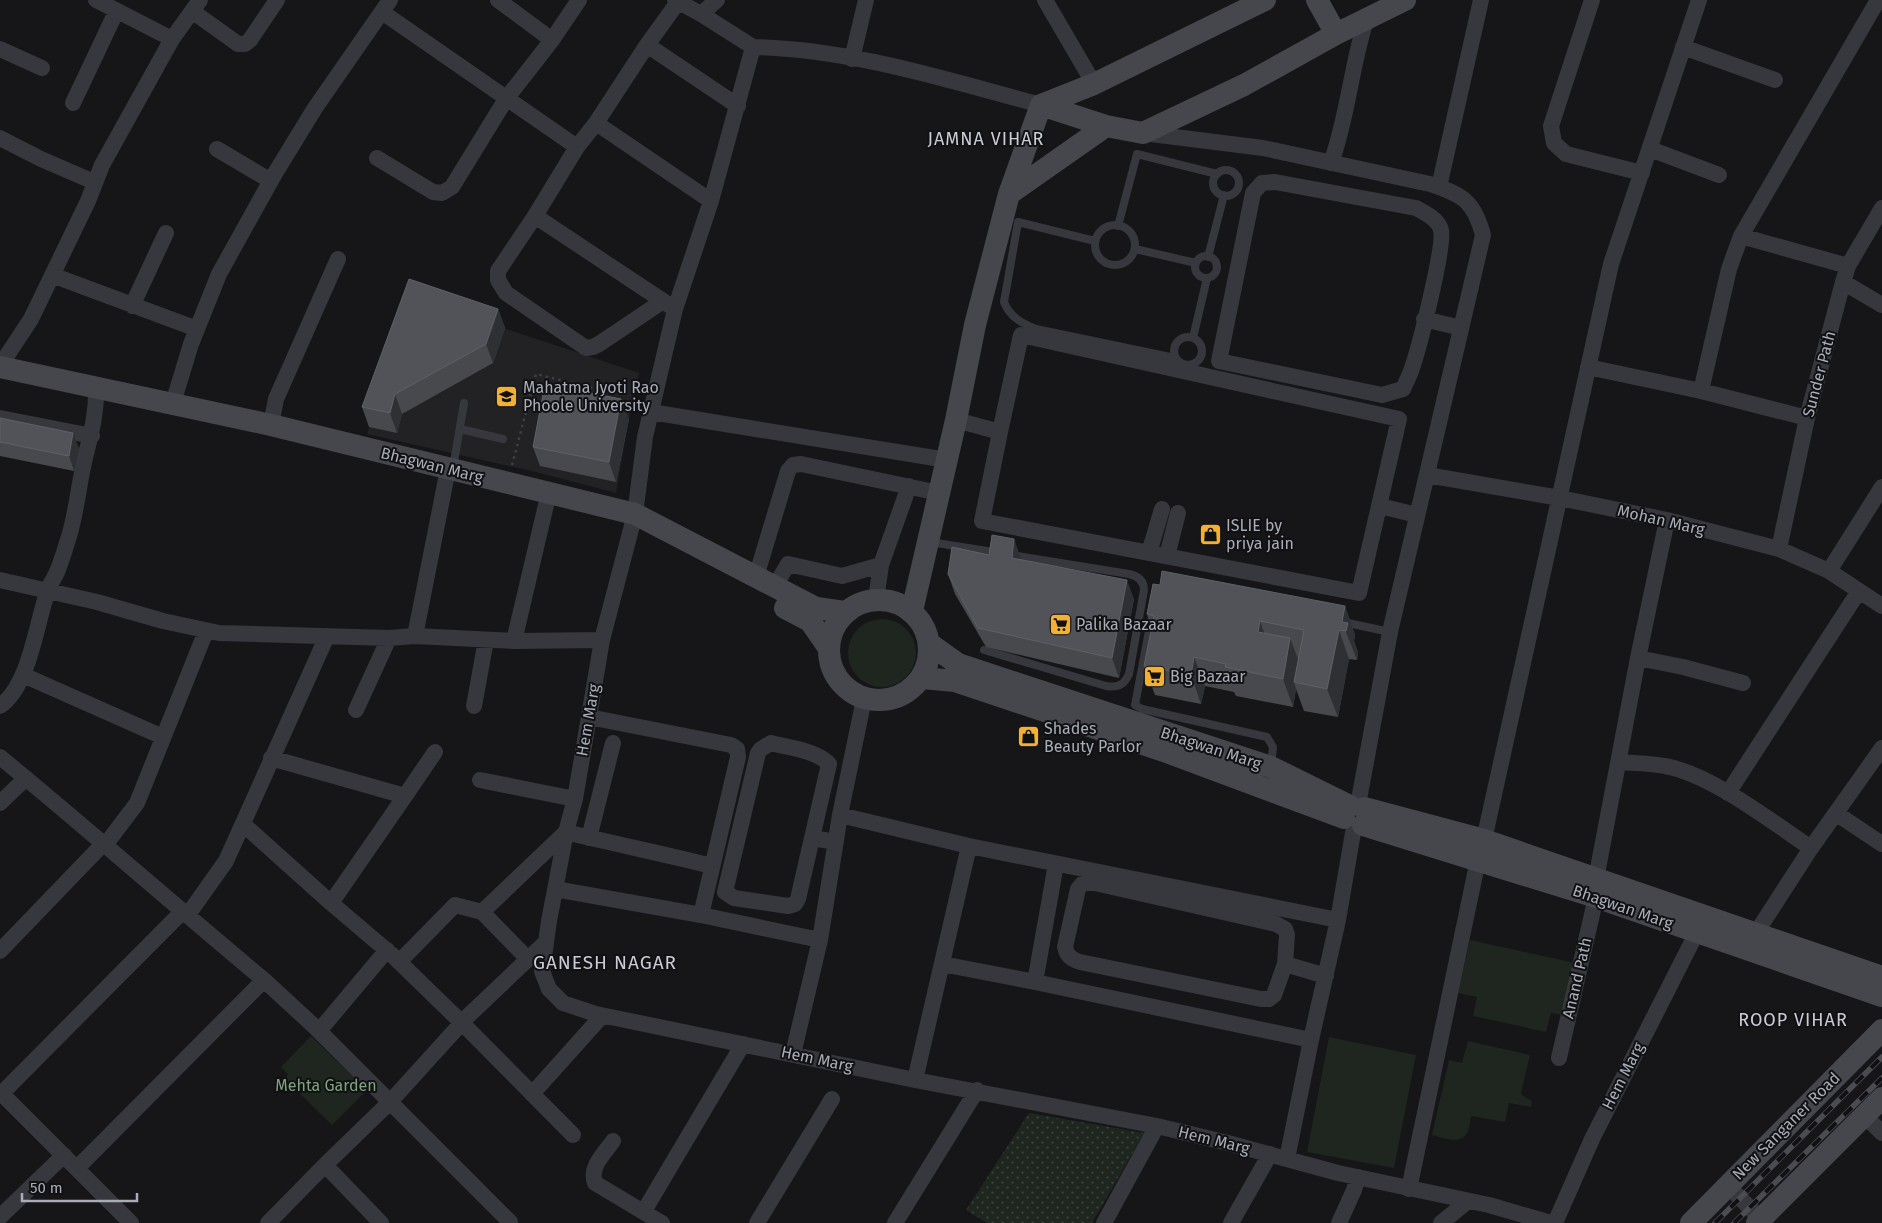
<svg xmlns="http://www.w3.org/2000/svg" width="1882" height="1223" font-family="'Fira Sans',sans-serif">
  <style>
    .built { fill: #222225 }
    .green { fill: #1e261f }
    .park { fill: url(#park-dots) }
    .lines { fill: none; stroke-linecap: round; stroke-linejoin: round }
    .path { stroke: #3d3f44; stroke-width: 2.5; stroke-dasharray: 2.5 4; stroke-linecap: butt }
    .lane { stroke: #37383d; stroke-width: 8 }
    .street { stroke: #37383d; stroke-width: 16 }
    .secondary { stroke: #45474d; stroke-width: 22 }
    .rail-casing { stroke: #4a4c52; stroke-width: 5.5 }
    .rail { stroke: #111113; stroke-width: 4; stroke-dasharray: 11; stroke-linecap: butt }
    .wall { fill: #47494d }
    .shaded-wall { fill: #2f3033 }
    .building { fill: #525359; stroke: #5f6168 }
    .labels { text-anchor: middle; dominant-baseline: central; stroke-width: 4; stroke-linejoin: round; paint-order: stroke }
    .street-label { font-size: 16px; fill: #a8adb8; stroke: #111113 }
    .poi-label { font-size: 16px; fill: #a8adb8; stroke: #111113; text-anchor: start }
    .park-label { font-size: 16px; fill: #7fa381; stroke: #111113 }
    .neighbourhood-label { font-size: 18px; letter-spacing: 1px; fill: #c9ccd4; stroke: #111113 }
    .quarter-label { font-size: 19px; letter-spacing: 1px; fill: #c9ccd4; stroke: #111113 }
  </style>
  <defs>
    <pattern id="park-dots" width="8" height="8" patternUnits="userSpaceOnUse" patternTransform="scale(1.25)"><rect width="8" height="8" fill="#1e261f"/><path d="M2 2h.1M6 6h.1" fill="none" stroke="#3c433d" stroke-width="1.8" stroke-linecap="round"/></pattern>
  </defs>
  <rect width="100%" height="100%" fill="#161618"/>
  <path class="built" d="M416,299L639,373L629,419L616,493L536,472L367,434Z"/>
  <path class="green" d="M848 653a34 34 0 1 1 68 0a34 34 0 1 1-68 0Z
    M1470,940L1575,963L1564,1015L1551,1013L1546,1032L1473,1016L1477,997L1458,993Z
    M311,1036L367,1090L332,1125L285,1079L288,1074L281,1067Z
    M1329,1037L1416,1055L1394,1168L1307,1152Z
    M1468,1041L1530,1055L1521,1093L1523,1096L1532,1101L1531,1107L1509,1103L1505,1122L1471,1116C1470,1120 1470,1127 1468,1131C1462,1146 1444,1138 1432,1135L1449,1060L1462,1063Z"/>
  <path class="park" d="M1029,1113L1144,1133L1092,1223H987L966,1210Z"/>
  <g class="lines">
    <path class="path" d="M512,465L536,374L593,388"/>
    <path class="lane" d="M1213 183a13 13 0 1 1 26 0a13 13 0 1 1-26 0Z
      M1095 245a20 20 0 1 1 40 0a20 20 0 1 1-40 0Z
      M1118,226L1137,154L1217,174
      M1095,241L1018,222L1004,302C1010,317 1021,323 1036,329L1175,358
      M1135,249L1196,263
      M1195 267a11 11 0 1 1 22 0a11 11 0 1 1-22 0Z
      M1208,257L1224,195
      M1174 351a14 14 0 1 1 28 0a14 14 0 1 1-28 0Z
      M1193,338L1207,278
      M460,429L503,439
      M453,468L464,403
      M930,542L1000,553
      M1152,615L1135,705L1142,709L1267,737L1273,747L1271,765
      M1343,622L1390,632
      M984,650L1106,686C1118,688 1124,685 1129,674L1144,590C1144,581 1138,576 1129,574L1011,555"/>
    <path class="street" d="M96,0L172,39
      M498,0L552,40
      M675,0L701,14L753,47
      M1045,0L1094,84
      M1592,0L1551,126L1554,143L1566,154L1642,173
      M192,11L238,44H245L250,40L277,0
      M382,12L577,147
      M701,14L717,0
      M647,45L738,106
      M1683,47L1775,80
      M0,49L42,68
      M852,59L866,0
      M73,103L116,12
      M1041,105C947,80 851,49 753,47L711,201L675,309L645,437L635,514L602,640L575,799L566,832L549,921L542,971L549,989L563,1003L596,1014L915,1080L1157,1126L1228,1143L1338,1173L1489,1205L1551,1223
      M596,123L647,45L678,2
      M1143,133L1263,148L1430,184C1463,195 1474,201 1483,235L1390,632L1358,805
      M0,138L41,159L94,182
      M217,149L271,181
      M1650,149L1719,175
      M377,158L433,192L442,193L452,187L506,99L552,40L579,0
      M1331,163C1348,116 1351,67 1366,20
      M1275,182L1416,208C1425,213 1438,219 1441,230C1445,246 1419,348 1412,368C1410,375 1406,382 1403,389L1382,395L1219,361L1253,193L1262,183Z
      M1439,187L1481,0
      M535,216L577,147L596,123L711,201
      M1741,236L1878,0
      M52,275L197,329
      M1843,282L1882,305
      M663,301L599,344L593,347L586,348L506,293L498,280V271L535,216L663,301L675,309
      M132,306L166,233
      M1424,319L1461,328
      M0,366L31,319L88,201L102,165L172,39L200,0
      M1588,367L1701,391L1807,418
      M1701,391L1729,269L1741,236L1848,266
      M173,403L191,344L219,274L274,175L315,108L390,0
      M651,412L947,460
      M0,418L92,436
      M956,420L1000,432L982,521L1359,593L1399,419L1021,335L1000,432
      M271,425L276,399L338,259
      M1427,475L1560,498L1667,520L1779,549L1829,571L1882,606
      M1380,506L1417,515
      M1779,549L1807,418L1843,282L1848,266L1882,208
      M1149,553L1162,509
      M1167,556L1178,513
      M1829,571L1882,487
      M756,577L788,471L793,465L801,464L939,493
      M0,580L97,602L163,621L219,633L389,638L415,636L514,641L602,640
      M775,586L788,564L842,576L881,565
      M876,599L881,565L909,486
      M415,636L448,469
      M514,641L546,505
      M1638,658L1683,667L1743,683
      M23,675L163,737
      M0,706C29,686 36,626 47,593C49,585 54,579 57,572C62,560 66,546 70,533C77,508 79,483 85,458C91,434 97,412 96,387
      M474,706L486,640
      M356,710L389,638
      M589,717L731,745L737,749L738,757L701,915
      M0,757C89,830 175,906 264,980
      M271,758L405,796L331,903
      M1619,762C1634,763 1650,763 1665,766C1711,774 1772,822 1811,848
      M480,780L575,799
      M1728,793L1859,591
      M405,796L435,752
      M0,803L26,778
      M1837,814L1882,844
      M840,815L969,846L915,1080
      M243,824L331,903L391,954L462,1023L573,1135
      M589,838L613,743
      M812,838L829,764C816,750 789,748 771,743L761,749L758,753L725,892L734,898L788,906L795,904L798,899L812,838L836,842
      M106,844L137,803L206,631
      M969,846L1338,920
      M555,889L701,915L820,940
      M187,916L226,861L327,636
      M1756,933L1811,848L1882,748
      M0,951L104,843
      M528,959L482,912L566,832C615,844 664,854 712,866
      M399,962L455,905L482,912
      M942,964L1035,982L1311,1040L1287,1159
      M1285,964L1287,935L1285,929L1276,924L1095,883H1083L1078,889L1065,947C1067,956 1071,959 1080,962L1261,999H1269L1274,995L1285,964L1326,976
      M1035,982L1056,864
      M319,1031L387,950
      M1311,1040L1338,920L1354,827
      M793,1054L820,940L840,815L864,699
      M1559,1058L1596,897V879L1638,658L1667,520
      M0,1092L131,1223
      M532,1094L602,1016
      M0,1095L182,912
      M1865,1116L1882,1133
      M613,1141C604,1154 589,1167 595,1183L662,1223
      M325,1165L390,1102L510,1222
      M77,1168L264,980L315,1027L390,1102L468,1016L546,942
      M1728,1186L1765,1223
      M1409,1189L1478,860L1484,840L1611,264L1699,0
      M644,1211L743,1044
      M0,1217L64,1155
      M268,1223L325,1165L381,1223
      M757,1223L832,1099
      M895,1223L977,1090
      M1104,1223L1157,1126
      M1231,1223L1270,1154
      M1339,1223L1354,1190L1358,1177
      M1441,1223L1468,1201
      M1555,1223L1592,1139L1697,932"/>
    <path class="secondary" d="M1317,0L1336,34
      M1041,105L1106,126L1143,133L1244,85L1336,34L1405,0
      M1009,194L1106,126
      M0,367L271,425L635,514L816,608L845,612
      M829 650a50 50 0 1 1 100 0a50 50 0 1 1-100 0Z
      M785,608L810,621L828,647
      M912,611L956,420L975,325L1009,194L1041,105L1094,84L1265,0
      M930,644L958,664L1271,767L1350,806
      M922,678L955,681L1164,751L1344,818
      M1364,808L1484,840L1882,977
      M1363,825L1596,897L1882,996
      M1691,1223L1882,1030
      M1757,1223L1882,1098"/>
    <defs>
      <path id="rail" d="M1715,1223L1882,1057
        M1734,1223L1882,1078"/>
    </defs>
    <use href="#rail" class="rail-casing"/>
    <use href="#rail" class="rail"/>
  </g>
  <path class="wall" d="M498,309L505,328L493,363L402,414L397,433L369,427L362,407Z
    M0,418L79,448L74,471L0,456Z
    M629,419L616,482L540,466L533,447Z
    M1014,539L1021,560L1134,599L1119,678L986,647L955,594L948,574L989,555Z
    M1160,585L1345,606L1355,635L1354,641L1358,652L1357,660L1349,659L1338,717L1304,711L1296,689L1293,707L1236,696L1234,692L1205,686L1201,704L1155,695L1144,666L1152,628L1147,614Z"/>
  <path class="shaded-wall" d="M498,309L505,328L493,363L486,344Z
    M395,394L402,414L397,433L390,413Z
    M621,399L629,419L616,482L609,462Z
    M73,433L79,448L74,471L69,456Z
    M1014,539L1021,559L1019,578L1012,558Z
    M1127,580L1134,599L1119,678L1112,658Z
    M1345,606L1355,635L1354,641L1358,652L1357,660L1342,622Z
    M1260,621L1270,650L1258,632Z
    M1339,630L1349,659L1338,717L1327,689Z
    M1290,638L1301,667L1294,682L1296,689L1293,707L1283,679Z
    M1194,657L1205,686L1201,704L1191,675Z"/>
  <path class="building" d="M409,279L498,309L486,344L395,394L390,413L362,407Z
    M545,384L621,399L609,462L533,447Z
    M0,418L73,433L69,456L0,442Z
    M992,535L1014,539L1012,558L1127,580L1112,658L978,628L948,574L952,547L989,555Z
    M1162,571L1345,606L1342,622L1348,623L1346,631L1339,630L1327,689L1294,682L1304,630L1260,621L1258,632L1290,638L1283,679L1225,667L1226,664L1194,657L1191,675L1144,666L1154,616L1147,614L1153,584L1160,585Z"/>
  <defs>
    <symbol id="university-square" viewBox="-11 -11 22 22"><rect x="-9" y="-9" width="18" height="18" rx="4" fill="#f2b134" stroke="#111113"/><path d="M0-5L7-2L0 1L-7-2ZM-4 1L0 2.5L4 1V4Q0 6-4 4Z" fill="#111"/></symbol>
    <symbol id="shop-square" viewBox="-11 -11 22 22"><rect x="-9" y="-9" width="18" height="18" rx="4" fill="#f2b134" stroke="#111113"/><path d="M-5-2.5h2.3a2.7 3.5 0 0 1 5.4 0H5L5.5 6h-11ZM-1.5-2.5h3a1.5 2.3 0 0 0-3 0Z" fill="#111"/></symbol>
    <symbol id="supermarket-square" viewBox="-11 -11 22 22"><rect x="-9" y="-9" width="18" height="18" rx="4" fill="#f2b134" stroke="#111113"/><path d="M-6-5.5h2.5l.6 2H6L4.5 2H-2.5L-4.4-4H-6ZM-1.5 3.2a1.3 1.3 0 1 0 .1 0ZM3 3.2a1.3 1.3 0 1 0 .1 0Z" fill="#111"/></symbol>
  </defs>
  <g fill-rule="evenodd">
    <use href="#university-square" x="494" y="384" width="25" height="25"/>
    <use href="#shop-square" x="1198" y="522" width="25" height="25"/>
    <use href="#supermarket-square" x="1048" y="612" width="25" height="25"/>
    <use href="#supermarket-square" x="1142" y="664" width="25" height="25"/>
    <use href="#shop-square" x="1016" y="724" width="25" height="25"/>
  </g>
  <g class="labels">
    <g class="street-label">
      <text transform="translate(1819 374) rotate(-75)">Sunder Path</text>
      <text transform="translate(432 465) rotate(14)">Bhagwan Marg</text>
      <text transform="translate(1661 520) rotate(13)">Mohan Marg</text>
      <text transform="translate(588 720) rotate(-80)">Hem Marg</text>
      <text transform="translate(1211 748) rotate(18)">Bhagwan Marg</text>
      <text transform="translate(1623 907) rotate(19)">Bhagwan Marg</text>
      <text transform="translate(1577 978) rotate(-77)">Anand Path</text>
      <text transform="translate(817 1059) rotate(12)">Hem Marg</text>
      <text transform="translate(1623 1076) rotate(-63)">Hem Marg</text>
      <text transform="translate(1786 1126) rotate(-45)">New Sanganer Road</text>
      <text transform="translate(1214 1140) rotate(14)">Hem Marg</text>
    </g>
    <g class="poi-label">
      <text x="523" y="387">Mahatma Jyoti Rao<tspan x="523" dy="18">Phoole University</tspan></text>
      <text x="1226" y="525">ISLIE by<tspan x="1226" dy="18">priya jain</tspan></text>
      <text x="1076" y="624">Palika Bazaar</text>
      <text x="1170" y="676">Big Bazaar</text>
      <text x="1044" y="728">Shades<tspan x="1044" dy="18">Beauty Parlor</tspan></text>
    </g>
    <g class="park-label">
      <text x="326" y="1085">Mehta Garden</text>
    </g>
    <g class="neighbourhood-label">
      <text x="986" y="139">JAMNA VIHAR</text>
      <text x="1793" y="1020">ROOP VIHAR</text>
    </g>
    <g class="quarter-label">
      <text x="605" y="962">GANESH NAGAR</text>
    </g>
  </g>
  <path d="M22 1193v8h115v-8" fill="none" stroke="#a8adb8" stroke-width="2.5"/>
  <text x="30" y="1193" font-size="15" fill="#a8adb8" stroke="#111113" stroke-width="4" paint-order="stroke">50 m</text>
</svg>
